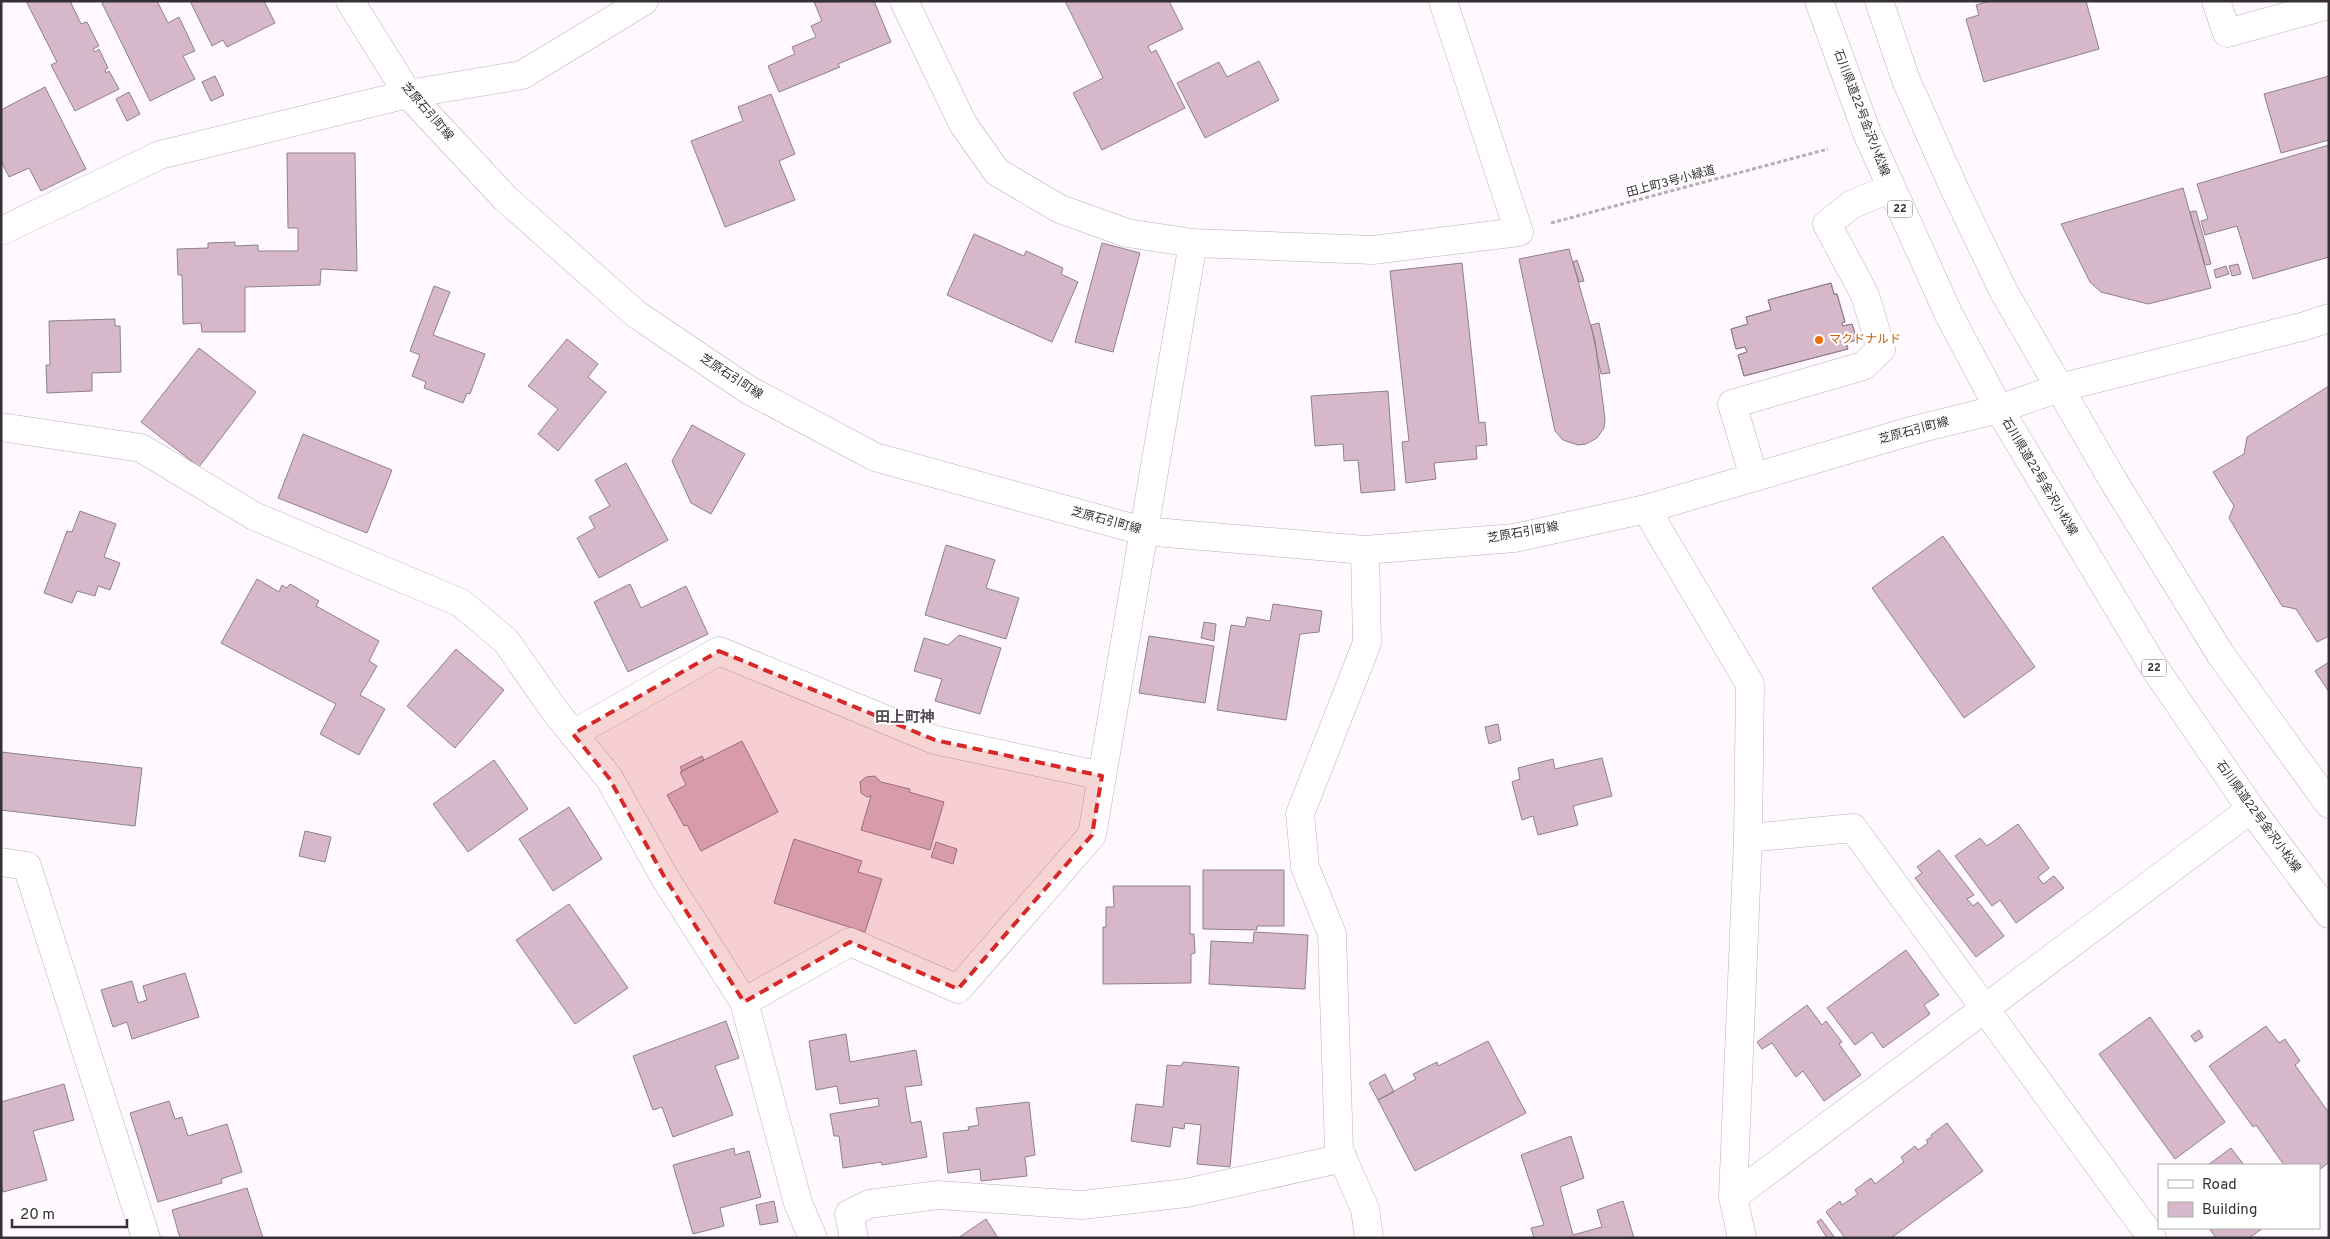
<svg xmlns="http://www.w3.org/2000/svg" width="2330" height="1239" font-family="Overpass,'Noto Sans JP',sans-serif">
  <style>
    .building { fill: #d7b8ca; stroke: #8e8188 }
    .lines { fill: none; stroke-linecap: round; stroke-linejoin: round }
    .minor-casing { stroke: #bab0ba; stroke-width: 29 }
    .major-casing { stroke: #bab0ba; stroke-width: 29 }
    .path { stroke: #b4afb4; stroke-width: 3; stroke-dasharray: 4 2.5; stroke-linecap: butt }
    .minor { stroke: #fff; stroke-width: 28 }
    .major { stroke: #fff; stroke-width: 28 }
    .marked { fill: #d62828; fill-opacity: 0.2; stroke: #d62828; stroke-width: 4; stroke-dasharray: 10 6; stroke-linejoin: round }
    .food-dot { fill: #e8710a; stroke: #fff; stroke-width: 2 }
    .labels { text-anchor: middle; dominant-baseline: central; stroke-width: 4; stroke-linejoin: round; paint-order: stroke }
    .shield { fill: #fff; stroke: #716e71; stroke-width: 1 }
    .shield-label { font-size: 11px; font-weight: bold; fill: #343034 }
    .street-label { font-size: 12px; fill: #343034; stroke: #fff }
    .food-label { font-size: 12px; fill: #c56008; stroke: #fff; text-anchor: start }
    .quarter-label { font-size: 15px; font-weight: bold; fill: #564d56; stroke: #fff }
  </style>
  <rect width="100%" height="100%" fill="#fff8ff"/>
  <path class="building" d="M26,1H73L71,3L81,24L87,22L99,46L93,49L95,52L99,49L108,68L105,70L106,73L109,71L119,89L75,111L51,65L57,62Z
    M105,1H157L168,23L179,17L195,51L183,56L195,79L150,101L102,3Z
    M190,1H264L275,23L227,47L223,40L212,46Z
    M874,1L891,42L838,64L840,67L779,92L768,66L795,54L792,47L816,37L811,26L822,21L814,2Z
    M1065,1H1169L1183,29L1148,46L1151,53L1156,50L1185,108L1102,150L1073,93L1103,78Z
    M1990,1H2086L2099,49L1984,82L1966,19L1979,15L1976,5Z
    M1259,61L1279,100L1205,138L1177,83L1219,62L1227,77Z
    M215,76L224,95L211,101L202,82Z
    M2329,76V140L2281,153L2264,94Z
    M45,87L86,169L41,191L29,168L9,177L1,161V110Z
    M129,92L140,114L127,121L116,99Z
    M771,94L795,154L779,161L795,200L725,227L691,141L743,121L738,107Z
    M2329,145V257L2253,279L2237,226L2205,235L2201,221L2208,219L2197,184Z
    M287,153H355L357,271L321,269L320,285L245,287V332H202L201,323L183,324L182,275H178L177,249L208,248V243L235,242V246L258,245V251H298V228H288Z
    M2183,188L2211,288L2148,304L2101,292L2090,282L2061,224Z
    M2196,211L2211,264L2205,265L2190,212Z
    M974,234L1024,256L1026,251L1063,268L1061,274L1078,282L1052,342L947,295Z
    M1102,243L1140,253L1113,352L1075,342Z
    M1569,249L1595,341L1605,419L1604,428L1597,438L1586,444L1578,445L1563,440L1555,431L1519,259Z
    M1577,260L1584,281L1579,282L1573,262Z
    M1462,263L1479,423L1485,422L1487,445L1476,446L1477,459L1434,463L1436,479L1406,483L1402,442L1409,441L1390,271Z
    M2238,264L2241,274L2232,276L2229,266Z
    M2226,266L2229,274L2216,278L2214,270Z
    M1831,283L1834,294H1837L1845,322L1842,323L1843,326L1852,324L1857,340L1846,343L1848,349L1744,376L1738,355L1747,352L1745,347L1736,349L1731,329L1748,324L1746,317L1771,310L1768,300Z
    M1831,283L1834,294H1837L1845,322L1842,323L1843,326L1852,324L1857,340L1846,343L1848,349L1744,376L1738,355L1747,352L1745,347L1736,349L1731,329L1748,324L1746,317L1771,310L1768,300Z
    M434,286L450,292L433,335L485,354L470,394L467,393L463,403L424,388L426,382L412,376L420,355L410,351Z
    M115,319V326H120L121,372L92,373V391L47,393L46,365H50L49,321Z
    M1599,323L1610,373L1601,374L1591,325Z
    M567,339L598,364L588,377L606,392L558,451L538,434L558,409L528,386Z
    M199,348L256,392L199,467L141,422Z
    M2329,386V636L2317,642L2296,609L2282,606L2229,518L2234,506L2213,472L2244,454L2247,437Z
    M1388,391L1395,490L1361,493L1358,460L1344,461L1343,444L1315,446L1311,396Z
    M692,425L745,454L711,514L691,503L672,461Z
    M303,434L392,470L367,533L278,498Z
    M626,463L668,540L599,578L577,538L595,528L589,517L610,506L595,480Z
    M80,511L116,524L104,557L120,563L110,590L98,586L95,596L77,591L72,603L44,593L67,531L72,532Z
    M1943,536L2035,667L1964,718L1872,588Z
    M946,545L995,560L986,588L1019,598L1006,639L925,615Z
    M257,579L279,592L282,585L287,588L290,584L319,601L316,606L379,641L369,661L377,666L360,695L385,709L359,755L320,734L336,704L221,643Z
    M630,584L641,608L686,586L708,634L628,672L594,602Z
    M1273,604L1322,611L1319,632L1300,634L1286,720L1217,710L1231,625L1245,627L1247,617L1270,621Z
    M1204,622L1216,624L1214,641L1201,638Z
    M959,635L1001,648L980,714L935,701L942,679L914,671L924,638L948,645Z
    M1149,636L1214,646L1205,703L1139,693Z
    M456,649L504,690L455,748L407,706Z
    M2329,662V692L2315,671Z
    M1498,724L1501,740L1489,744L1485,727Z
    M742,741L778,812L701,851L687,825L684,826L667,795L686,785L680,772Z
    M1,752L142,768L135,826L1,810Z
    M702,756L704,760L682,771L680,767Z
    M1602,758L1612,796L1573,806L1578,825L1538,835L1533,816L1522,820L1512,782L1520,779L1518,768L1553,759L1555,769Z
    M494,760L528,809L468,852L433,804Z
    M875,776L881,782L910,789L909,792L944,802L930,850L861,830L871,796L867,797L861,793L860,782L866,777Z
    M569,807L602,859L553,891L519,839Z
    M2018,824L2049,868L2038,877L2043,884L2054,876L2064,888L2016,923L2000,900L1992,906L1955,856L1980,838L1987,846Z
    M305,831L331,837L325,862L299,856Z
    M794,839L862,861L858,872L882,879L865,932L774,903Z
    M936,842L957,849L953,864L931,857Z
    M1939,850L1974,895L1967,899L1973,906L1978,902L2004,936L1976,957L1915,878L1922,873L1917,867Z
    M1203,870H1284V926H1257V930L1203,929Z
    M1113,886H1190V934H1194L1195,953L1191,954V983L1103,984V927H1106V907H1114Z
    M569,904L628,988L575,1024L516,940Z
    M1254,932L1308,935L1305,989L1209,984L1211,941L1253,943Z
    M1906,950L1939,995L1924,1005L1930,1014L1883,1048L1872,1032L1855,1045L1827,1008Z
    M185,973L199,1017L132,1039L127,1022L113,1027L101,990L132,981L138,1003L147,1000L143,986Z
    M1807,1005L1822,1025L1826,1021L1842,1042L1839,1044L1861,1075L1824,1101L1803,1071L1796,1077L1772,1043L1762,1049L1757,1042Z
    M2150,1017L2225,1122L2175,1159L2099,1054Z
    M726,1021L739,1058L715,1066L733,1115L673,1137L662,1107L653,1110L633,1056Z
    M2266,1026L2279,1043L2285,1039L2300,1061L2295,1065L2329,1113V1162L2319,1170V1165H2284L2256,1125L2253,1127L2209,1066Z
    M2199,1030L2203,1037L2195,1042L2191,1036Z
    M846,1034L850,1062L916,1050L922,1085L905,1087L911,1123L921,1121L927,1157L882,1165L881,1162L843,1168L839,1136H834L830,1114L879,1106L878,1098L840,1104L837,1086L816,1090L809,1041Z
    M1488,1041L1526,1113L1415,1171L1378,1100L1416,1079L1413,1074L1437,1062L1438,1066Z
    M1183,1062L1239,1067L1230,1167L1197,1164L1201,1125L1185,1123L1184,1129L1173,1127L1170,1147L1131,1141L1136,1104L1163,1107L1167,1065L1181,1066Z
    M1385,1074L1394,1092L1378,1100L1369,1083Z
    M64,1084L74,1120L33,1131L47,1180L3,1192L1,1185V1102Z
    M169,1101L175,1119L182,1117L188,1136L227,1124L242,1172L221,1179L222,1183L158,1202L130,1113Z
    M1029,1102L1035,1155L1025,1157L1027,1176L981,1181L980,1169L948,1173L943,1133L969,1130L968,1127L979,1125L976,1108Z
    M1947,1123L1983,1171L1891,1238H1845L1826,1212L1840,1201L1842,1205L1858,1194L1855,1190L1871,1178L1875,1184L1904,1162L1901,1157L1915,1146L1918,1150L1928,1143L1926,1140L1932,1137L1931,1135Z
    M1571,1136L1584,1178L1560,1187L1573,1235L1602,1227L1597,1210L1623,1201L1634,1238H1534L1531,1228L1544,1225L1521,1155Z
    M734,1148L735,1155L749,1151L761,1197L720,1208L724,1226L693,1234L673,1165Z
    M2231,1148L2244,1165H2208Z
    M247,1188L263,1238H180L172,1210Z
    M774,1201L778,1222L760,1225L756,1205Z
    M986,1219L998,1238H958Z
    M1821,1219L1835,1238H1827L1817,1222Z
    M2209,1228H2263L2249,1238H2216Z"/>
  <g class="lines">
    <defs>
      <path id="minor" d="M904,1L963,124L997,172L1060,209L1127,233L1193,243L1373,250L1519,232L1443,1
        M2216,1L2227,33L2329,5
        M1,231L160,155L408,94L522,75L644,1
        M2059,388L2305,326L2329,318
        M1,427L141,448L254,516L461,603L506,641L555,711L609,778L665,878L744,1002L798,1203L813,1238
        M1754,477L1732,404L1863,366L1881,349L1865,295L1827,224L1851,205L1891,188
        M1646,509L1750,684L1748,838L1733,1197L1742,1238
        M1365,550L1367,643L1300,814L1305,867L1332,934L1339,1150L1365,1209L1369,1238
        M573,734L719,651L935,740L1102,776
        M1748,838L1853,828L2152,1238
        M1,862L27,866L146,1238
        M744,1002L850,942L958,989L1092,835L1193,243
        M1733,1197L2251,809
        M854,1238L849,1214L869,1204L938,1195L1082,1205L1186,1193L1343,1158"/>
      <path id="major" d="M350,1L408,94L505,198L636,314L747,389L875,457L1143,531L1365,550L1514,538L1646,509L1918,429L1999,409L2059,388
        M1819,1L1867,133L1949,315L1999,409L2152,664L2251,809L2329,914
        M1879,1L1906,80L1954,188L2004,292L2114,482L2221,655L2329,804"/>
    </defs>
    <use href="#minor" class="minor-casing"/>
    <use href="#major" class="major-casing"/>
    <path class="path" d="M1551,223L1828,149"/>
    <use href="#minor" class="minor"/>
    <use href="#major" class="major"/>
  </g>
  <path class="marked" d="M719,651L935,740L1102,776L1092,835L958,989L850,942L744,1002L665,878L609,778L573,734Z"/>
  <circle class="food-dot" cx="1819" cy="340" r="5"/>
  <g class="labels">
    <g class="shield">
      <rect x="1887.5" y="200.5" width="25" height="17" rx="4"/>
      <rect x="2141.5" y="659.5" width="25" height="17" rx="4"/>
    </g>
    <g class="shield-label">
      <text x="1900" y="209">22</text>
      <text x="2154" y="668">22</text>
    </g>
    <g class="street-label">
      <text transform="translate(427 112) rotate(49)">芝原石引町線</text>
      <text transform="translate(1861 113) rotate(69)">石川県道22号金沢小松線</text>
      <text transform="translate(1671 182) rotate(-15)">田上町3号小緑道</text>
      <text transform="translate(731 377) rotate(33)">芝原石引町線</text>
      <text transform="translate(1914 431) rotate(-15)">芝原石引町線</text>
      <text transform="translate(2039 477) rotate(59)">石川県道22号金沢小松線</text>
      <text transform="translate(1106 521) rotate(15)">芝原石引町線</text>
      <text transform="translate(1523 533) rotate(-10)">芝原石引町線</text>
      <text transform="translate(2258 817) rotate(54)">石川県道22号金沢小松線</text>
    </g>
    <g class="food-label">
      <text x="1829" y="340">マクドナルド</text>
    </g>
    <g class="quarter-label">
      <text x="905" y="718">田上町神</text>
    </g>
  </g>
  <rect width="2330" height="1239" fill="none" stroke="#343034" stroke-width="5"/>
  <rect x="2158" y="1164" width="162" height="65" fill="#ffffff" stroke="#aeacae"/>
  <rect x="2168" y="1180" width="25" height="8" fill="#ffffff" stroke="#aeacae"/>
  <text x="2202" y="1189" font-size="15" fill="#343034">Road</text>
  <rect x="2168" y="1202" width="25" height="15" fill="#d7b8ca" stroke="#aeacae"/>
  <text x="2202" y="1214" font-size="15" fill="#343034">Building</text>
  <path d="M12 1219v8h115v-8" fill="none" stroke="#343034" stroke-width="2.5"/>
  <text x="20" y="1219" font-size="15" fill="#343034" stroke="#ffffff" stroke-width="4" paint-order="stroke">20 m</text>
</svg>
